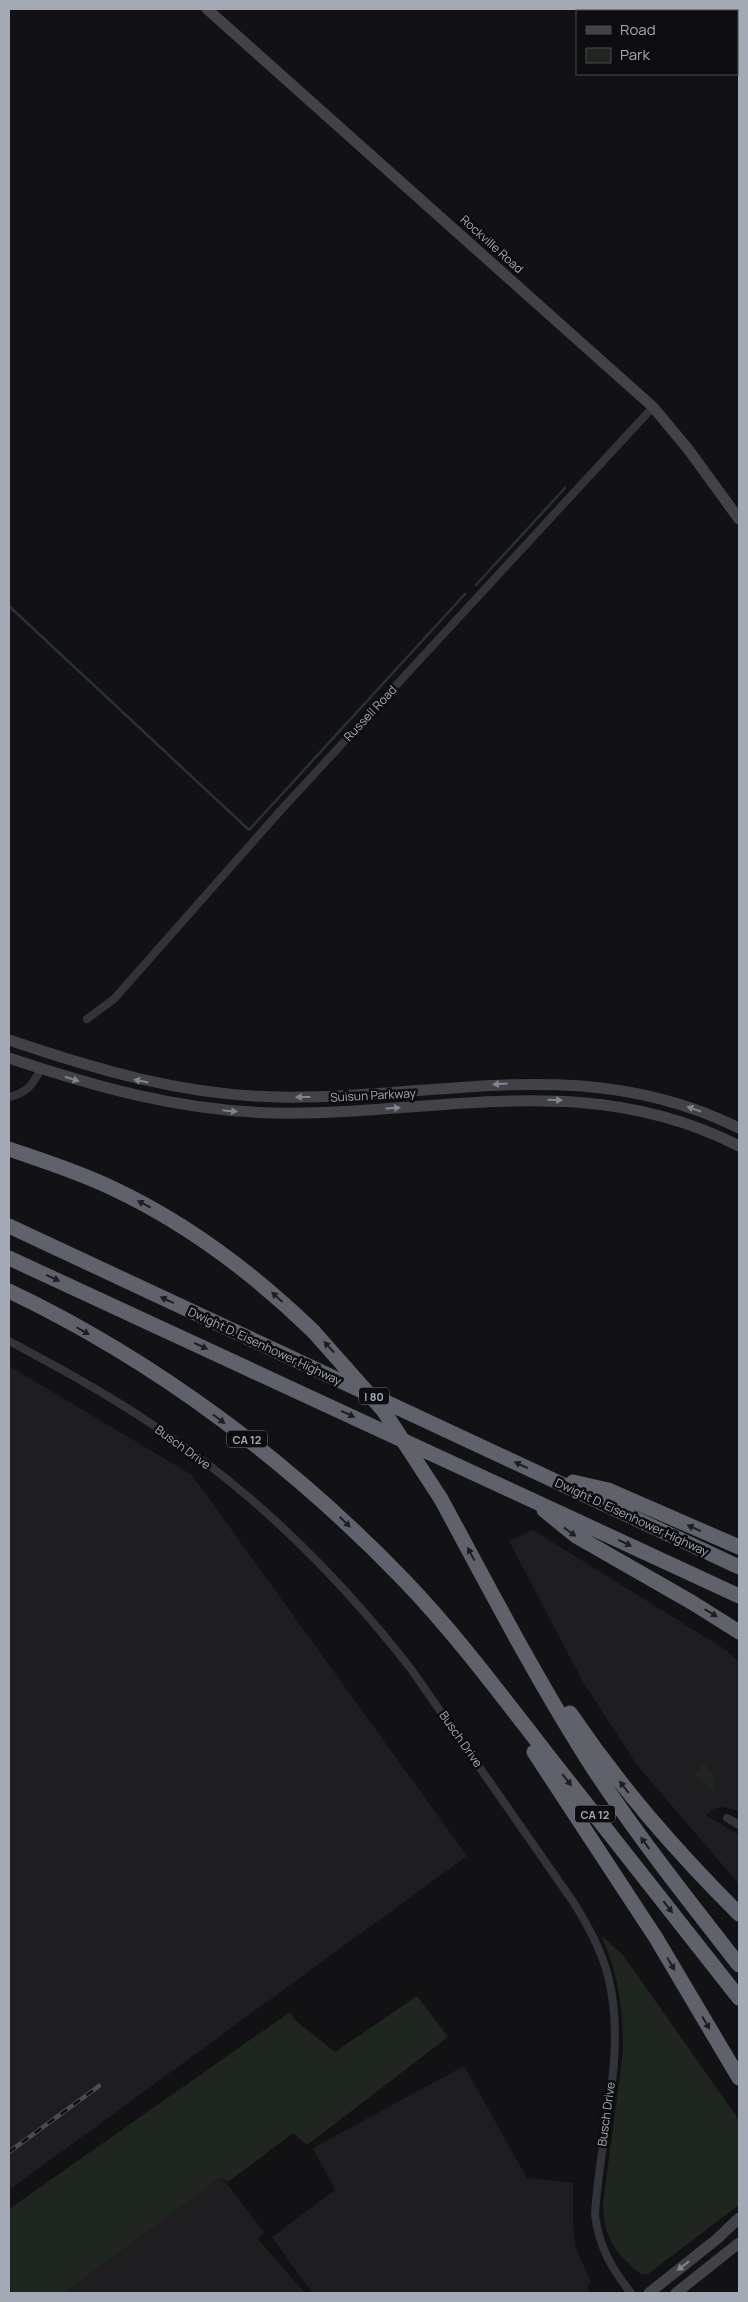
<svg xmlns="http://www.w3.org/2000/svg" width="748" height="2302" font-family="Manrope,sans-serif">
  <style>
    .built { fill: #1e1e21 }
    .green { fill: #1e261f }
    .lines { fill: none; stroke-linecap: round; stroke-linejoin: round }
    .stream { stroke: #283138; stroke-width: 2.5 }
    .minor { stroke: #333439; stroke-width: 8 }
    .secondary { stroke: #414349; stroke-width: 11 }
    .motorway { stroke: #5f626a; stroke-width: 15 }
    .rail-casing { stroke: #4a4c52; stroke-width: 4.5 }
    .rail { stroke: #0d0d0f; stroke-width: 2.5; stroke-dasharray: 8; stroke-linecap: butt }
    .motorway-bridge { stroke: #5f626a; stroke-width: 15 }
    .oneway { fill: #81858f }
    .oneway2 { fill: #1d1e21 }
    .labels { text-anchor: middle; dominant-baseline: central; stroke-width: 5; stroke-linejoin: round; paint-order: stroke }
    .shield { fill: #0d0d0f; stroke: #767a83; stroke-width: 1 }
    .shield-label { font-size: 11px; font-weight: bold; fill: #a3a9b5 }
    .street-label { font-size: 12px; fill: #a3a9b5; stroke: #0d0d0f }
  </style>
  <rect width="100%" height="100%" fill="#121214"/>
  <path class="built" d="M9,1366L192,1475L467,1856L9,2190Z
    M533,1530L726,1650L739,1662V1811L722,1807L715,1808L706,1815L739,1835V1884L637,1765L583,1682L509,1541Z
    M464,2066L527,2178L573,2183V2225L576,2248L591,2282L587,2286L590,2293H312L272,2237L335,2190L313,2148Z
    M221,2176L264,2232L258,2239L305,2293H64Z"/>
  <path class="green" d="M703,1762L714,1776L715,1793L695,1775Z
    M601,1935L623,1955L739,2120V2205L648,2274H641C615,2253 604,2239 603,2204L623,2051C623,2005 619,1977 601,1935Z
    M417,1996L448,2037L307,2145L293,2133L228,2182L221,2177L64,2293H9V2209L290,2012L296,2021L335,2052Z"/>
  <g class="lines">
    <path class="stream" d="M476,585L565,488
      M9,606L249,830L465,594"/>
    <path class="minor" d="M87,1019L114,999L281,810L653,407
      M9,1097C27,1093 33,1084 41,1069
      M9,1341C57,1367 104,1392 150,1423C251,1489 337,1574 411,1669L574,1903C588,1926 601,1949 608,1976C628,2054 599,2136 595,2215C599,2246 611,2268 631,2293
      M727,1818L739,1825"/>
    <path class="secondary" d="M207,9L653,407L688,449L739,519
      M9,1040C98,1070 182,1095 277,1097C440,1100 583,1051 739,1128
      M9,1058C96,1087 181,1111 274,1113C436,1116 585,1067 739,1146
      M649,2293L717,2239L739,2218
      M676,2293L739,2243"/>
    <path class="motorway" d="M9,1149C44,1161 79,1172 112,1188C187,1223 253,1273 313,1331
      M9,1226L739,1567
      M9,1258L739,1596
      M9,1291C156,1361 290,1462 403,1579C456,1634 501,1695 547,1754C611,1836 675,1916 739,1998
      M573,1482L608,1490L739,1547
      M441,1499C487,1584 532,1671 584,1754C631,1828 685,1896 739,1965
      M544,1510L576,1536L693,1603L739,1632
      M570,1713C621,1788 675,1850 739,1914
      M534,1752L656,1938L739,2078"/>
    <defs>
      <path id="rail" d="M9,2152L99,2086"/>
    </defs>
    <use href="#rail" class="rail-casing"/>
    <use href="#rail" class="rail"/>
    <path class="motorway-bridge" d="M313,1331L383,1410L441,1499"/>
  </g>
  <defs><path id="oneway-solid" d="M-6-.8H1V-3.2L6.5 0L1 3.2V.8H-6Z" transform="scale(1.25)"/></defs>
  <g class="oneway">
    <use href="#oneway-solid" transform="translate(72 1079) rotate(17)"/>
    <use href="#oneway-solid" transform="translate(141 1081) rotate(-168)"/>
    <use href="#oneway-solid" transform="translate(500 1084) rotate(176)"/>
    <use href="#oneway-solid" transform="translate(303 1097) rotate(180)"/>
    <use href="#oneway-solid" transform="translate(555 1100) rotate(1)"/>
    <use href="#oneway-solid" transform="translate(393 1108) rotate(-4)"/>
    <use href="#oneway-solid" transform="translate(694 1109) rotate(-160)"/>
    <use href="#oneway-solid" transform="translate(230 1111) rotate(6)"/>
    <use href="#oneway-solid" transform="translate(683 2266) rotate(142)"/>
  </g>
  <g class="oneway2">
    <use href="#oneway-solid" transform="translate(144 1204) rotate(-152)"/>
    <use href="#oneway-solid" transform="translate(53 1278) rotate(25)"/>
    <use href="#oneway-solid" transform="translate(277 1297) rotate(-137)"/>
    <use href="#oneway-solid" transform="translate(167 1300) rotate(-155)"/>
    <use href="#oneway-solid" transform="translate(83 1331) rotate(30)"/>
    <use href="#oneway-solid" transform="translate(201 1346) rotate(25)"/>
    <use href="#oneway-solid" transform="translate(329 1347) rotate(-133)"/>
    <use href="#oneway-solid" transform="translate(348 1414) rotate(25)"/>
    <use href="#oneway-solid" transform="translate(219 1419) rotate(37)"/>
    <use href="#oneway-solid" transform="translate(521 1465) rotate(-155)"/>
    <use href="#oneway-solid" transform="translate(345 1522) rotate(44)"/>
    <use href="#oneway-solid" transform="translate(694 1528) rotate(-156)"/>
    <use href="#oneway-solid" transform="translate(570 1532) rotate(36)"/>
    <use href="#oneway-solid" transform="translate(625 1543) rotate(25)"/>
    <use href="#oneway-solid" transform="translate(471 1554) rotate(-118)"/>
    <use href="#oneway-solid" transform="translate(711 1613) rotate(31)"/>
    <use href="#oneway-solid" transform="translate(567 1780) rotate(52)"/>
    <use href="#oneway-solid" transform="translate(624 1787) rotate(-128)"/>
    <use href="#oneway-solid" transform="translate(645 1843) rotate(-126)"/>
    <use href="#oneway-solid" transform="translate(668 1907) rotate(52)"/>
    <use href="#oneway-solid" transform="translate(671 1964) rotate(60)"/>
    <use href="#oneway-solid" transform="translate(706 2023) rotate(60)"/>
  </g>
  <g class="labels">
    <g class="shield">
      <rect x="359" y="1387.5" width="30" height="17" rx="4"/>
      <rect x="227" y="1430.5" width="40" height="17" rx="4"/>
      <rect x="575" y="1805.5" width="40" height="17" rx="4"/>
    </g>
    <g class="shield-label">
      <text x="374" y="1396">I 80</text>
      <text x="247" y="1439">CA 12</text>
      <text x="595" y="1814">CA 12</text>
    </g>
    <g class="street-label">
      <text transform="translate(492 244) rotate(42)">Rockville Road</text>
      <text transform="translate(370 713) rotate(-47)">Russell Road</text>
      <text transform="translate(373 1095) rotate(-3)">Suisun Parkway</text>
      <text transform="translate(265 1346) rotate(25)">Dwight D. Eisenhower Highway</text>
      <text transform="translate(183 1447) rotate(36)">Busch Drive</text>
      <text transform="translate(632 1517) rotate(25)">Dwight D. Eisenhower Highway</text>
      <text transform="translate(461 1739) rotate(55)">Busch Drive</text>
      <text transform="translate(606 2114) rotate(-82)">Busch Drive</text>
    </g>
  </g>
  <rect width="748" height="2302" fill="none" stroke="#a3a9b5" stroke-width="20"/>
  <rect x="576" y="10" width="162" height="65" fill="#0d0d0f" stroke="#494b51"/>
  <rect x="586" y="26" width="25" height="8" fill="#414349" stroke="#494b51"/>
  <text x="620" y="35" font-size="15" fill="#a3a9b5">Road</text>
  <rect x="586" y="48" width="25" height="15" fill="#1e261f" stroke="#494b51"/>
  <text x="620" y="60" font-size="15" fill="#a3a9b5">Park</text>
</svg>
